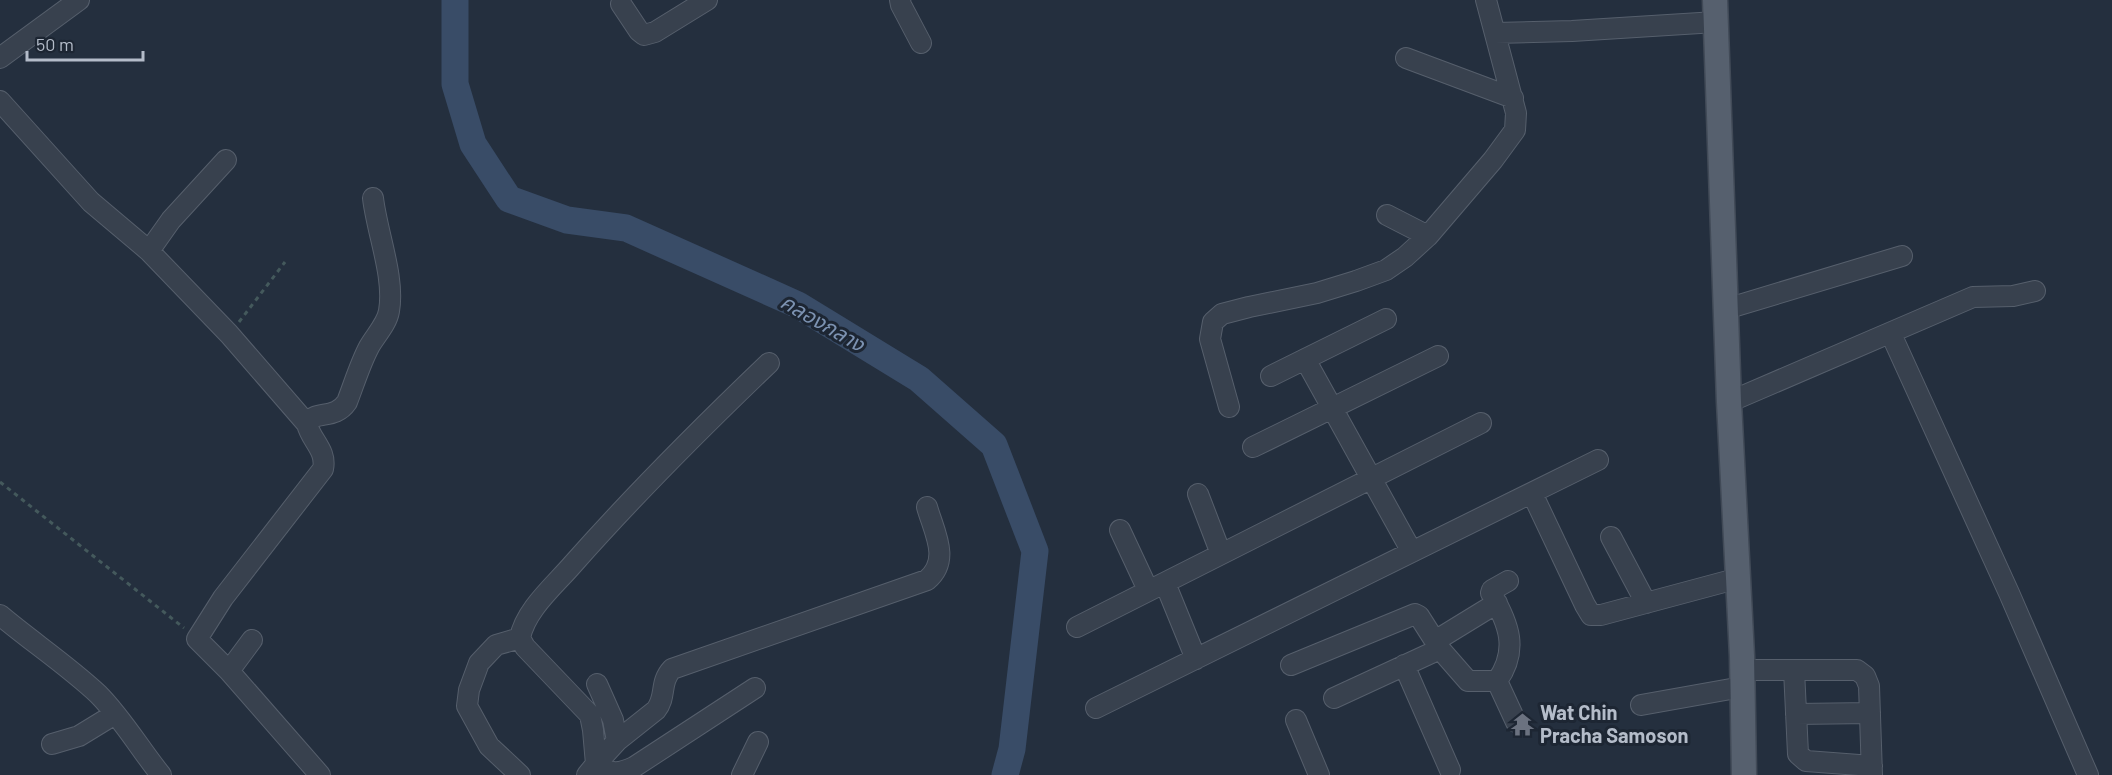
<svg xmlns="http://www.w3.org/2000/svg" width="2112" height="775" font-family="Barlow,'Noto Sans Thai',sans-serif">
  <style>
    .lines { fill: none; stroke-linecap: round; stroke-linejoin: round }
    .river { stroke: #394c67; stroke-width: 27 }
    .minor-casing { stroke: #565f6c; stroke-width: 22 }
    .major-casing { stroke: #414a57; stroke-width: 27 }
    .path { stroke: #44595c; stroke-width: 3; stroke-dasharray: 4.5 4.5; stroke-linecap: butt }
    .minor { stroke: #38414e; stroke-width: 20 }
    .major { stroke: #56606e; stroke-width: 24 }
    .labels { text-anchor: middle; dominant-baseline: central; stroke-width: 6; stroke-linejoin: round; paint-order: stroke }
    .poi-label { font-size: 20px; font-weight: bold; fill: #b4bcc9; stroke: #1d2633; text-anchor: start }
    .water-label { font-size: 21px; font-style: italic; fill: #7c92b1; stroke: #1d2633 }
  </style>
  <rect width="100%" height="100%" fill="#242f3e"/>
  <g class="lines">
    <path class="river" d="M455,0V84L473,144L509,199L567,220L626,228L798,305L919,379L994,445L1035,551L1012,749L1005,775"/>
    <defs>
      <path id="minor" d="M900,0L901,5L921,43
        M621,4L639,31L644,35L655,32L707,0
        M1495,33L1572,31L1716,22
        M0,58L79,0
        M1406,58L1513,98
        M0,101L91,202L149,251L229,334L307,424
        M1387,215L1428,236
        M149,251L171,220L226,160
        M1726,309L1902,256
        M1891,334L2009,593L2088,775
        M1305,359L1412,552
        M1271,376L1386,319
        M1729,402L1973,297L2013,296L2035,291
        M1229,407L1210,339L1213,322L1222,314L1249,307L1317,293L1356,281L1386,270L1405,257L1428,236L1493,160L1515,130L1516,113L1486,0
        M1253,447L1438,356
        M1532,493L1585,605L1591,615H1601L1739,578
        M1198,494L1221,554
        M1120,530L1148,590
        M1611,537L1646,603
        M1165,583L1196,659
        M0,615C32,642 67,665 98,694C122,718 140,749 161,775
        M1077,627L1481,423
        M1435,641L1497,603
        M1291,665L1415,614L1419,616L1440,649L1468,681H1497L1516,722
        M1404,665L1450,770
        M1742,670H1857L1865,676L1869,686L1872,775
        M1794,670L1798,754L1806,761L1872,766
        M229,671L252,640
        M1497,681C1519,650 1509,624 1491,593L1492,590L1508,581
        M597,684L613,720L617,741
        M755,688L634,767C616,775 612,774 596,764L617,741L656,710C667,696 659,683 672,669L927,580C951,560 934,532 927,507
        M1334,698L1440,649
        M1641,705L1742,687
        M1096,708L1598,460
        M1796,714L1870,713
        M1296,720L1319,775
        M52,744L79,736L115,714
        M320,775L229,671L197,639L223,598L323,469C327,450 311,441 307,424C315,409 334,421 347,402C354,384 360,364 369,347C375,336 387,324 389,311C395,277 377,233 373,198
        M520,775L489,746L467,706L469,690L479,663L496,645L520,638
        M587,775L596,764L593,730L590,715L525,647L520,638C525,610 555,585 573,564C635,494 701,428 769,363
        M742,775L758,742"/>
      <path id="major" d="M1715,0L1729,402L1742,656L1744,775"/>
    </defs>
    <use href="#minor" class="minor-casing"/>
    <use href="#major" class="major-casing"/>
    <path class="path" d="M239,322L285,262
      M0,482L184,628"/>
    <use href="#minor" class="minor"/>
    <use href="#major" class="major"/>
  </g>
  <defs>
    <symbol id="temple-bare" viewBox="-9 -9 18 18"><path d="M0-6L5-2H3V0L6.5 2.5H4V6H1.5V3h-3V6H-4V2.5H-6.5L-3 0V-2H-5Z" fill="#6b7280" stroke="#1d2633" stroke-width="2.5" paint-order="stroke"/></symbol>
  </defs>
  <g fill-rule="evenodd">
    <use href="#temple-bare" x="1506" y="708" width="33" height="33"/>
  </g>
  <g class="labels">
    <g class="poi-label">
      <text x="1540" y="712">Wat Chin<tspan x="1540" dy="23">Pracha Samoson</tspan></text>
    </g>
    <g class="water-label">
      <text transform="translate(823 322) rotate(30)">คลองกลาง</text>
    </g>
  </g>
  <path d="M27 51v9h116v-9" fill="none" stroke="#b4bcc9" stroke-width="3"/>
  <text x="36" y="51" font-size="18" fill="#b4bcc9" stroke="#1d2633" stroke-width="4.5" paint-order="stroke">50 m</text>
</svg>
